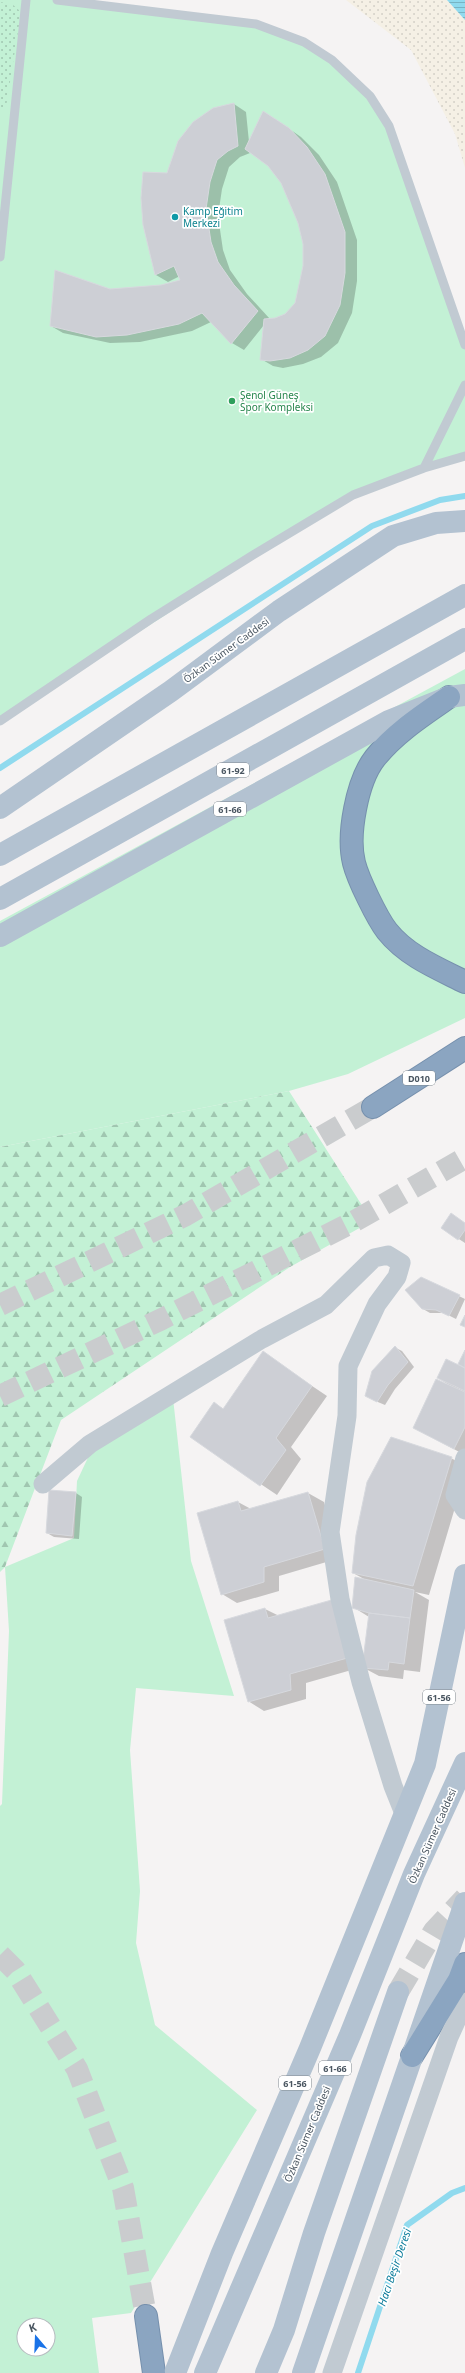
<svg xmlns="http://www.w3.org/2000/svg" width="465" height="2373" font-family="'Noto Sans',sans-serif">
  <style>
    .green { fill: #c3f1d5; fill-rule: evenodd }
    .forest { fill: url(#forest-firs) }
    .sand { fill: url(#sand-dots) }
    .park { fill: url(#park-dots) }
    .water { fill: url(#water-rules) }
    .shadow { fill: #0003; fill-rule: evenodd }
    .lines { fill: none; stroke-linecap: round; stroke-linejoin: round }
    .stream { stroke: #90daee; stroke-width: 6 }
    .building { fill: #cdcfd5; stroke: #d7d9de }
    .primary-tunnel { stroke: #caccce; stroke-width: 22; stroke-dasharray: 22 11; stroke-linecap: butt }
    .highway-tunnel { stroke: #caccce; stroke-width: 22; stroke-dasharray: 22 11; stroke-linecap: butt }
    .highway-casing { stroke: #7690ad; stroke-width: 24 }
    .lane { stroke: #c1cad2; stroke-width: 9 }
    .street { stroke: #c1cad2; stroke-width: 19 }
    .primary { stroke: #b3c2d1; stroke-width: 22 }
    .highway { stroke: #8ba5c1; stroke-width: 22 }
    .culture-dot { fill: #0f9aa8; stroke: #fff; stroke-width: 1.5 }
    .leisure-dot { fill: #2e9e5b; stroke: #fff; stroke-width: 1.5 }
    .labels { text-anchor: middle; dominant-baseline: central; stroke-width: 3.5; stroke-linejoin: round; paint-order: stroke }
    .shield { fill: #fff; stroke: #808990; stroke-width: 1 }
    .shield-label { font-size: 9px; font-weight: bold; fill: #4a5661 }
    .culture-label { font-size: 10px; fill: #0d838f; stroke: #fff; text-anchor: start }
    .leisure-label { font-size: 10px; fill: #27864d; stroke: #fff; text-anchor: start }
    .street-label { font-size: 10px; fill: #4a5661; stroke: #fff }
    .water-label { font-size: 11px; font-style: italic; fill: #0c7c9b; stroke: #fff }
  </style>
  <defs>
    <pattern id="forest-firs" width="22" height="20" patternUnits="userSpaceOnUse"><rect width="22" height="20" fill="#c3f1d5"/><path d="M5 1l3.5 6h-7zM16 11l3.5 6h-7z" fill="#a0c6b0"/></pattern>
    <pattern id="sand-dots" width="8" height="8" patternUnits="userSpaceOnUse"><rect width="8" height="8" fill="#f5f0e5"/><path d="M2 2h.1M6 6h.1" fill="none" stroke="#d4d0c7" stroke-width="1.8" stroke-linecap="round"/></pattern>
    <pattern id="park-dots" width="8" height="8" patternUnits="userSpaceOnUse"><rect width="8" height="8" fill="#c3f1d5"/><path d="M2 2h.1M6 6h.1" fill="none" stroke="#a0c6b0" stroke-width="1.8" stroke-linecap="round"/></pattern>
    <pattern id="water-rules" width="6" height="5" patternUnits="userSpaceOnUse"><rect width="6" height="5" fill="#90daee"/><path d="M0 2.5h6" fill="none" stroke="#78b4c4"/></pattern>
  </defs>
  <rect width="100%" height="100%" fill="#f5f3f3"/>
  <path class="green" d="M0,0H57L256,24L304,42L370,96L389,126L465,345V456L353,495L0,721Z
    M465,669V1018L348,1074L289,1091L0,1147V921Z
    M173,1398L191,1561L234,1696L136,1688L130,1750L140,1891L136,1943L155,2025L257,2110L131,2313L92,2318L99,2373H0V1806L2,1804L9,1631L5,1567L74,1538L77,1481L92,1449ZM24,2325H48V2349H24Z"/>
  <path class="forest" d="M289,1091L372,1221L290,1267L61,1420L5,1567L0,1572V1147Z"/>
  <path class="sand" d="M346,0H447L465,20V168L455,134L411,50Z"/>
  <path class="park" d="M0,2L12,4L21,12L6,107L0,108Z"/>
  <path class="water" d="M447,0H465V20Z"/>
  <path class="shadow" d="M234,104L246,112L249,142L275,119L301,137L319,155L337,182L357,240V281L352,313L338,343L321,357L303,364L283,368L273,366L261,359L264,325L244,350L232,343L211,322L192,331L140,342L110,343L63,333L51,326L110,290L161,286L182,281L180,276L168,282L156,275L144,225L167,175ZM250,151L269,166L282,182L299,223L304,244V266L296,304L286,315L275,319H270L247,294L230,270L223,250L218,216L222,189L229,167L240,157L250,153Z
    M465,1223V1243L442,1228Z
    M422,1278L465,1299L456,1319L444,1313H430L423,1309Z
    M396,1348L402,1351L414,1367L395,1389L385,1405L373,1400Z
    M465,1352V1455L414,1428L455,1389L438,1378L458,1366Z
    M263,1353L327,1396L291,1447L301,1459L277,1495L191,1437L215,1404L224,1409Z
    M451,1458L465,1466V1474L429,1595L415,1592L429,1600L420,1672L404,1670L403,1679L379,1676L362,1667L306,1683V1699L264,1711L248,1701L265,1609L365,1658L369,1617L353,1607L364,1579L353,1573Z
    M76,1493L82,1497L79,1539L54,1537L47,1533Z
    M308,1493L324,1502L340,1558L279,1576V1591L237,1603L222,1594L238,1502L251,1509Z"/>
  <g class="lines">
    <path class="stream" d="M0,768L372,526L440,500L465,496
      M358,2373L407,2225L452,2193L465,2188"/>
  </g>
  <path class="building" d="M234,103L238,146L228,151L217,160L210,182L206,209L211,242L218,262L234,285L258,311L231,344L202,313L179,324L127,335L96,337L50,326L55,270L110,289L161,285L180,280L174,266L155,275L143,225L141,198L143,172L167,173L178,141L193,122L213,108Z
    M263,111L289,128L307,147L325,174L345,232V273L340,305L325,336L308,350L290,358L270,361L260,360L264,319L275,318L285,314L295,303L303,266V244L298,223L281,183L268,166L245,149Z
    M451,1213L465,1223V1230L458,1240L441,1228Z
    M421,1277L460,1295L449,1316L436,1310L422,1309L405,1290Z
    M465,1315V1327L460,1325Z
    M395,1346L408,1362L388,1385L377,1402L365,1396L372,1371Z
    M465,1350V1368L458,1364Z
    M263,1351L312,1386L276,1438L286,1450L260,1486L190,1437L214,1402L223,1409Z
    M446,1359L465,1368V1391L437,1378Z
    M436,1379L465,1392V1427L454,1449L413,1428Z
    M391,1437L452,1457L413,1586L352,1573L356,1535L367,1482Z
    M49,1490L76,1492L72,1536L46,1533Z
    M308,1492L325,1549L264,1567V1582L221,1595L197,1513L238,1501L241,1511Z
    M355,1577L414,1590L410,1618L369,1613L352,1608Z
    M335,1599L351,1657L290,1674L291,1690L248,1702L224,1620L265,1608L268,1618Z
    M369,1613L410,1618L404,1664L389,1662L388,1670L362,1668Z"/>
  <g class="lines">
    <path class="primary-tunnel" d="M398,1992L434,1931L465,1898"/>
    <path class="highway-tunnel" d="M0,1305L186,1215L373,1107
      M0,1396L162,1319L353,1222L465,1158
      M0,1955L15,1970L77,2069L123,2188L146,2316"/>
    <defs>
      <path id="highway" d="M449,697C423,715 395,733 375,758C357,781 347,835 354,863C358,879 377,918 387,931C407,956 437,968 465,982
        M373,1107L465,1048
        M412,2056L459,1980L465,1964
        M146,2316L154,2373"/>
    </defs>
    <use href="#highway" class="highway-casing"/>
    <path class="lane" d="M57,0L256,24L304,42L332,60L370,96L389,126L465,345
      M0,257L26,0
      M424,468L465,385
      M0,721L151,619L253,555L353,495L424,468L465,456"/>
    <path class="street" d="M465,1458L455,1495L465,1510
      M43,1484L90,1444L262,1339L326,1305L374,1258L388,1255L401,1263L397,1277L377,1304L348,1366L347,1416L330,1532L340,1599L361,1682L393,1786L405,1816
      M332,2373L449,2037L465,2002"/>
    <path class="primary" d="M0,808L171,691L279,611L393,536L436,523L465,521
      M0,855L465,595
      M0,899L465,639
      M0,936L389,721L449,697L465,695
      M175,2373L222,2253L310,2048L425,1764L465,1575
      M205,2373L350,2035L414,1874L465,1763
      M266,2373L284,2330L314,2233L398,1992
      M303,2373L465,1903"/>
    <use href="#highway" class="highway"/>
  </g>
  <circle class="culture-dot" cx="175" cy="217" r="4"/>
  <circle class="leisure-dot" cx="232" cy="401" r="4"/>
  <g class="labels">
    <g class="shield">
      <rect x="217" y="763" width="32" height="14" rx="3"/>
      <rect x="214" y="802" width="32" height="14" rx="3"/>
      <rect x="403" y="1071" width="32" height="14" rx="3"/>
      <rect x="423" y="1690" width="32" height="14" rx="3"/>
      <rect x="319" y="2061" width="32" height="14" rx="3"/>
      <rect x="279" y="2076" width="32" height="14" rx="3"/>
    </g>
    <g class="shield-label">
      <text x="233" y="770">61-92</text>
      <text x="230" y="809">61-66</text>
      <text x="419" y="1078">D010</text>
      <text x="439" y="1697">61-56</text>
      <text x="335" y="2068">61-66</text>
      <text x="295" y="2083">61-56</text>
    </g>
    <g class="culture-label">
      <text x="183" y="211">Kamp Eğitim<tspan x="183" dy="12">Merkezi</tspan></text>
    </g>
    <g class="leisure-label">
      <text x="240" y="395">Şenol Güneş<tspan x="240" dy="12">Spor Kompleksi</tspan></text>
    </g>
    <g class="street-label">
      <text transform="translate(226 650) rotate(-36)">Özkan Sümer Caddesi</text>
      <text transform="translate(432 1836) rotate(-66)">Özkan Sümer Caddesi</text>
      <text transform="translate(307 2134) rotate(-67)">Özkan Sümer Caddesi</text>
    </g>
    <g class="water-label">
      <text transform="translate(394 2267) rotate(-71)">Hacı Beşir Deresi</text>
    </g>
  </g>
  <g transform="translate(36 2337) rotate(341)"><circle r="19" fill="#ffffff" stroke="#b7bbc0"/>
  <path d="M0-3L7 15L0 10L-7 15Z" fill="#1a73e8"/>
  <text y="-6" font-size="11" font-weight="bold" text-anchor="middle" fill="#4a5661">K</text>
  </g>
</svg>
